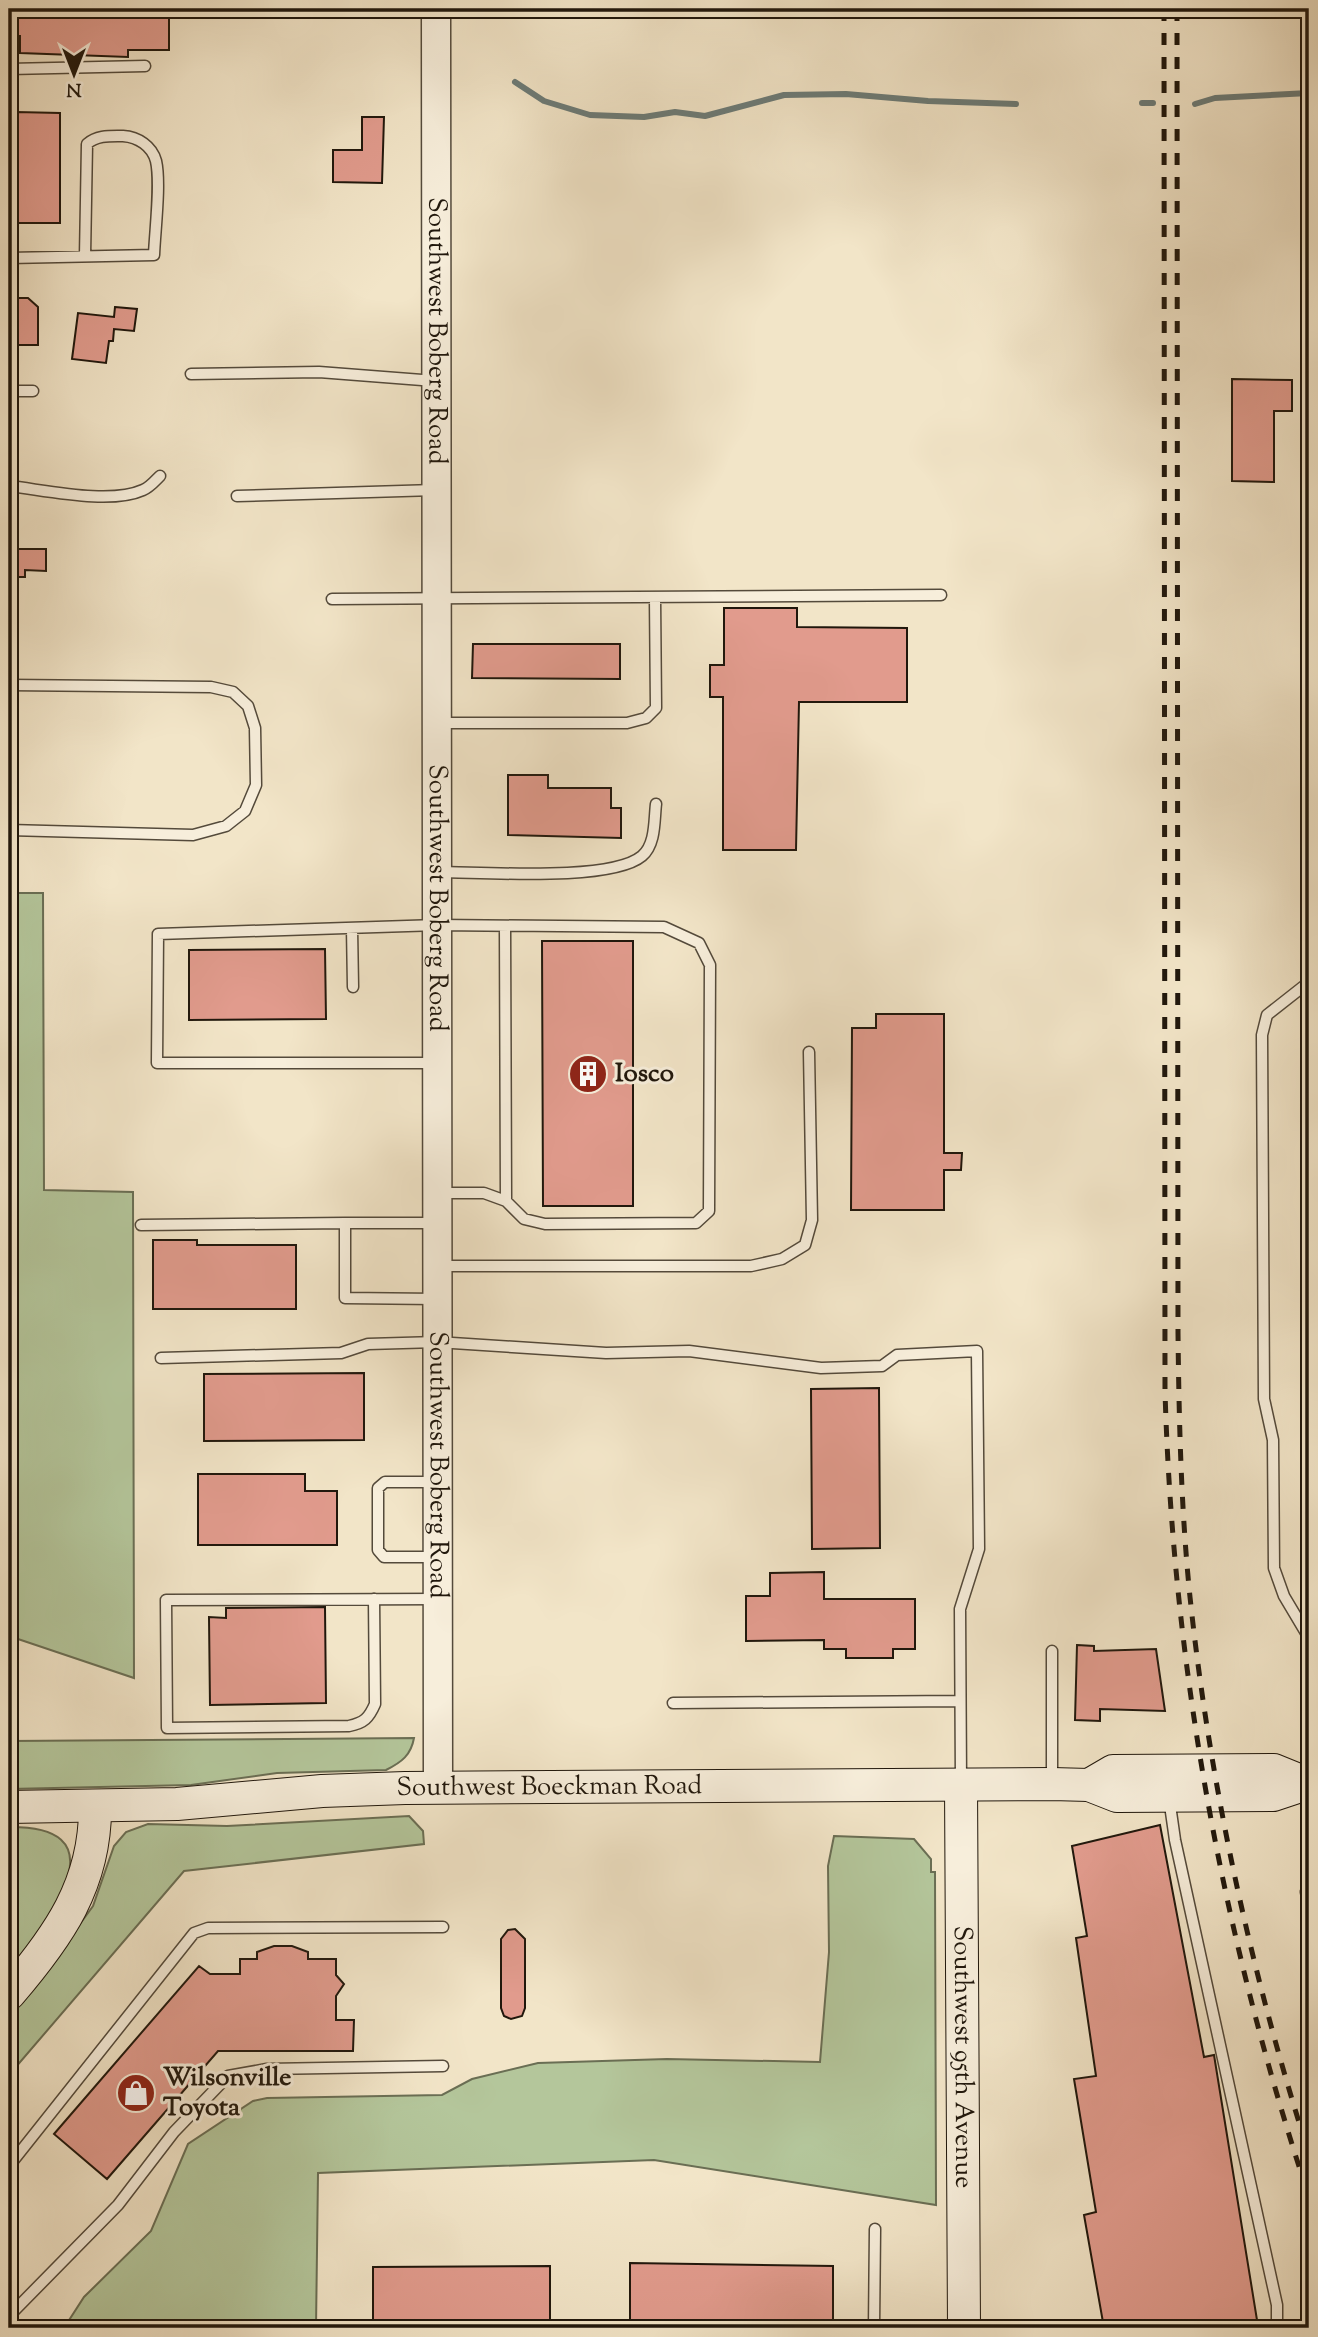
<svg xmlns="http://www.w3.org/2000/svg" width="1318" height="2337" font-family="'Sorts Mill Goudy',serif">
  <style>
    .green { fill: #b4c69b; stroke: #6a6e54; stroke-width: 2 }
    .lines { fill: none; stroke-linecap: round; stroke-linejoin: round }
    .stream { stroke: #6c7b77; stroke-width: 6 }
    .building { fill: #e19b8d; stroke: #20170c; stroke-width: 2 }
    .service-casing { stroke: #544a3b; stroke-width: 13 }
    .tertiary-casing { stroke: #544a3b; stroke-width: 31 }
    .secondary-casing { stroke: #20170c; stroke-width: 34 }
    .service { stroke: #f7eedb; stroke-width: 10 }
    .tertiary { stroke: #f7eedb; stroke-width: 28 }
    .secondary { stroke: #f7eedb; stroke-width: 32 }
    .rail { stroke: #20170c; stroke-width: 5; stroke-dasharray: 12 12; stroke-linecap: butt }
    .labels { text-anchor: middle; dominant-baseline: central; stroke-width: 6; stroke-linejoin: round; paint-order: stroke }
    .street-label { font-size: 26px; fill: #20170c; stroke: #f7eedb }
    .poi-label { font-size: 26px; font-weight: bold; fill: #20170c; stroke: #f7eedb; text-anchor: start }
  </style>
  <rect width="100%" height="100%" fill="#f2e5c8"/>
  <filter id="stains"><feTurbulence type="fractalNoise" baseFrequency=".00286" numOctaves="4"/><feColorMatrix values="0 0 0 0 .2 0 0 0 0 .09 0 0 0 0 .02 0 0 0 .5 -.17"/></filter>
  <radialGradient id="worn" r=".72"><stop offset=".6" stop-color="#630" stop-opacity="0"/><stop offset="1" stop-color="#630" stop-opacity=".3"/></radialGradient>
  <path class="green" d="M9,893H43L44,1190L133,1192L134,1678L9,1636Z
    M414,1738C411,1755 402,1762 386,1770L277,1773L191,1785L9,1789V1741Z
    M409,1816L423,1831L424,1844L184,1871L9,2075V2015L23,2002L93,1906L114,1846L126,1832L148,1824L227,1826Z
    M9,1827C129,1826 41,1927 9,1974Z
    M834,1836L914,1839L931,1859V1872H935L936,2205L654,2160L318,2173L316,2328H64L84,2297L151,2231L188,2144L253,2101L267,2098L442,2095L472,2079L538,2063L667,2059L820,2062L829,1952L828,1866Z"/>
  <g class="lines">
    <path class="stream" d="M515,82L544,101L590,115L644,117L675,112L705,116L784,95L846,94L928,101L1016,104
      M1142,103H1153
      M1195,104L1215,98L1309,93"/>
  </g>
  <path class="building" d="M9,9H128V18H169V50H128V57L20,53V36H9Z
    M16,112L60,113V223H9V185H16Z
    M362,117H384L382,183L333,182V150H362Z
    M9,298H28L38,307V345H9Z
    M115,307L137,309L134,331L114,329L113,341H109L106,363L72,359L78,313L114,317Z
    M1232,379L1292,380V411H1274V482L1232,481Z
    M11,549H46V571L25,570V577H9Z
    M724,608H797V627L907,628V702H799L796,850H723V697H710V665H724Z
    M473,644H620V679L472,678Z
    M508,775H548V788H611V808H621V838L508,835Z
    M542,941H633V1206H543Z
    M325,949L326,1019L189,1020V950Z
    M876,1014H944V1153H962L961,1170H944V1210H851L852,1028H876Z
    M153,1240H197V1245H296V1309H153Z
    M364,1373V1440L204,1441V1374Z
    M879,1388L880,1548L812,1549L811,1389Z
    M198,1474H305V1491H337V1545H198Z
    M824,1572V1599H915V1649H893V1658H846V1649H824V1640L746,1641V1596H770V1573Z
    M325,1607L326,1703L210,1705L209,1617L226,1618V1608Z
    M1077,1645L1094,1646V1651L1156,1649L1165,1711L1100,1709V1721L1075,1720Z
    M1160,1825L1204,2057L1214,2055L1257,2320L1211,2328H1104L1084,2215L1096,2212L1074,2079L1096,2076L1076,1938L1087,1936L1072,1846Z
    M515,1929L525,1939V2008L522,2016L511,2019L504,2016L501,2008V1939L508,1930Z
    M274,1946H292L308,1952V1959H336V1975L344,1984L336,1996V2020H354L353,2051H218L107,2179L54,2134L199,1966L210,1974H240V1959H257V1952Z
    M630,2263L833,2266V2328H630Z
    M550,2266V2328H373V2267Z"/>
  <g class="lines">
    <defs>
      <path id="service" d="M9,69L145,66
        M9,258L154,255C155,230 161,183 156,161C152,146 138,137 123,136C110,136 97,135 87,144L85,256
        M191,374L319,372L435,381
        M9,391H33
        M9,486C45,490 110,505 143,490C149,488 155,481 160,476
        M237,496L435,490
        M332,599L941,595
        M9,685L211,687L233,692L248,706L255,728L256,785L245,811L226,826L193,835L9,830
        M438,723H627L646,718L656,708L655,598
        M438,872C482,872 611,882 642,856C656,844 654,820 656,804
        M505,926L506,1201
        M352,928L353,987
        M1309,982L1267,1015L1262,1035L1264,1399L1273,1440L1274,1568L1284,1596L1309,1638
        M436,1063H157L158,934L438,925L664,927L699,943L710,965L709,1211L696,1223L545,1224L524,1219L506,1201L484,1193H437
        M436,1223H345V1298L437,1299
        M141,1225L345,1223
        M440,1266H751L782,1259L805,1245L812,1220L809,1052
        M161,1358L341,1353L368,1344L437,1342L606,1353L689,1351L821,1368L882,1366L897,1355L977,1351L979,1549L960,1609L961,1782
        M437,1482H385L378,1488V1550L384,1557H438
        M374,1599L375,1704C369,1718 364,1723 349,1726L167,1728L166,1600L438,1599
        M1052,1651V1781
        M673,1703L960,1701
        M1169,1798L1175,1840L1277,2305V2328
        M1309,1889L1306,1892L1309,1907
        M9,2166L194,1933L208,1928L443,1927
        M9,2316L118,2205L174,2132L228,2076L267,2069L443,2066
        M874,2328L875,2229"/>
      <g id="tertiary">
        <path id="s1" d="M436,9L438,1788"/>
      </g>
      <g id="secondary">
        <path id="s2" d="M961,1784L964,2328"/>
        <path d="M1089,1785L1113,1771L1274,1770L1306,1783"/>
        <path id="s3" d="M9,1807L177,1804L322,1791L405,1788L1052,1784L1089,1785L1117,1796L1273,1795L1309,1783"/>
        <path d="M9,1994C58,1937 96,1884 95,1806"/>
      </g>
    </defs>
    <use href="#service" class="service-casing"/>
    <use href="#tertiary" class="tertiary-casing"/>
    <use href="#secondary" class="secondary-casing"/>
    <use href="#service" class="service"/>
    <use href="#tertiary" class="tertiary"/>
    <use href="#secondary" class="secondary"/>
    <path class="rail" d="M1164,9L1165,1391C1173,1667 1222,1935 1309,2197
      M1177,9L1178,1333C1179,1421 1181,1509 1190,1597C1210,1786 1251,1973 1309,2154"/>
  </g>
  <defs>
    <symbol id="building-disc" viewBox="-11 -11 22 22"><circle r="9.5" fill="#8f2418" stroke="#f7eedb"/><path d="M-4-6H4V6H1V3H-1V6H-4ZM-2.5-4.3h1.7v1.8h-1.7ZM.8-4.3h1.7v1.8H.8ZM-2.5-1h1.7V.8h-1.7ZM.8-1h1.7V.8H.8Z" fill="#fff"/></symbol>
    <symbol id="shop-disc" viewBox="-11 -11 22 22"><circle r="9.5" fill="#8f2418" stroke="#f7eedb"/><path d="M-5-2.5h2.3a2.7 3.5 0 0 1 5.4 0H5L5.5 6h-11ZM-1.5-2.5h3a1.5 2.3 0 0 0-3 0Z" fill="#fff"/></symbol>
  </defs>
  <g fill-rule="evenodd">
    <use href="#building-disc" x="566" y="1052" width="44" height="44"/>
    <use href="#shop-disc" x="114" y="2071" width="44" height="44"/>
  </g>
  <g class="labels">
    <g class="street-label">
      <text stroke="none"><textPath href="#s1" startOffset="322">Southwest Boberg Road</textPath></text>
      <text stroke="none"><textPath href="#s1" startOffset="889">Southwest Boberg Road</textPath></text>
      <text stroke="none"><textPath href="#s1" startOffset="1456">Southwest Boberg Road</textPath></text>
      <text stroke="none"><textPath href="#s3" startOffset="541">Southwest Boeckman Road</textPath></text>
      <text stroke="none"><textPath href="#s2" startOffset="273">Southwest 95th Avenue</textPath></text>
    </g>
    <g class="poi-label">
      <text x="615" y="1074">Iosco</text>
      <text x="163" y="2078">Wilsonville<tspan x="163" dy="30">Toyota</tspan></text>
    </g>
  </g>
  <rect width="1318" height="2337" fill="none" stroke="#f2e5c8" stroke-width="35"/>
  <rect x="10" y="10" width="1297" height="2316" fill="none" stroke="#20170c" stroke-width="3.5"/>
  <rect x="18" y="18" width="1283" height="2302" fill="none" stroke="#20170c" stroke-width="2"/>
  <g transform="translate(74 74) rotate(180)" stroke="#f7eedb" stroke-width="5" paint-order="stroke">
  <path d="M0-5L12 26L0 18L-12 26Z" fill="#20170c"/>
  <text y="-10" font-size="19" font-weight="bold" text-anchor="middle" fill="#20170c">N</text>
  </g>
  <rect width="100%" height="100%" filter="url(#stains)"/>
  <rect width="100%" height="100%" fill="url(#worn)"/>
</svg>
